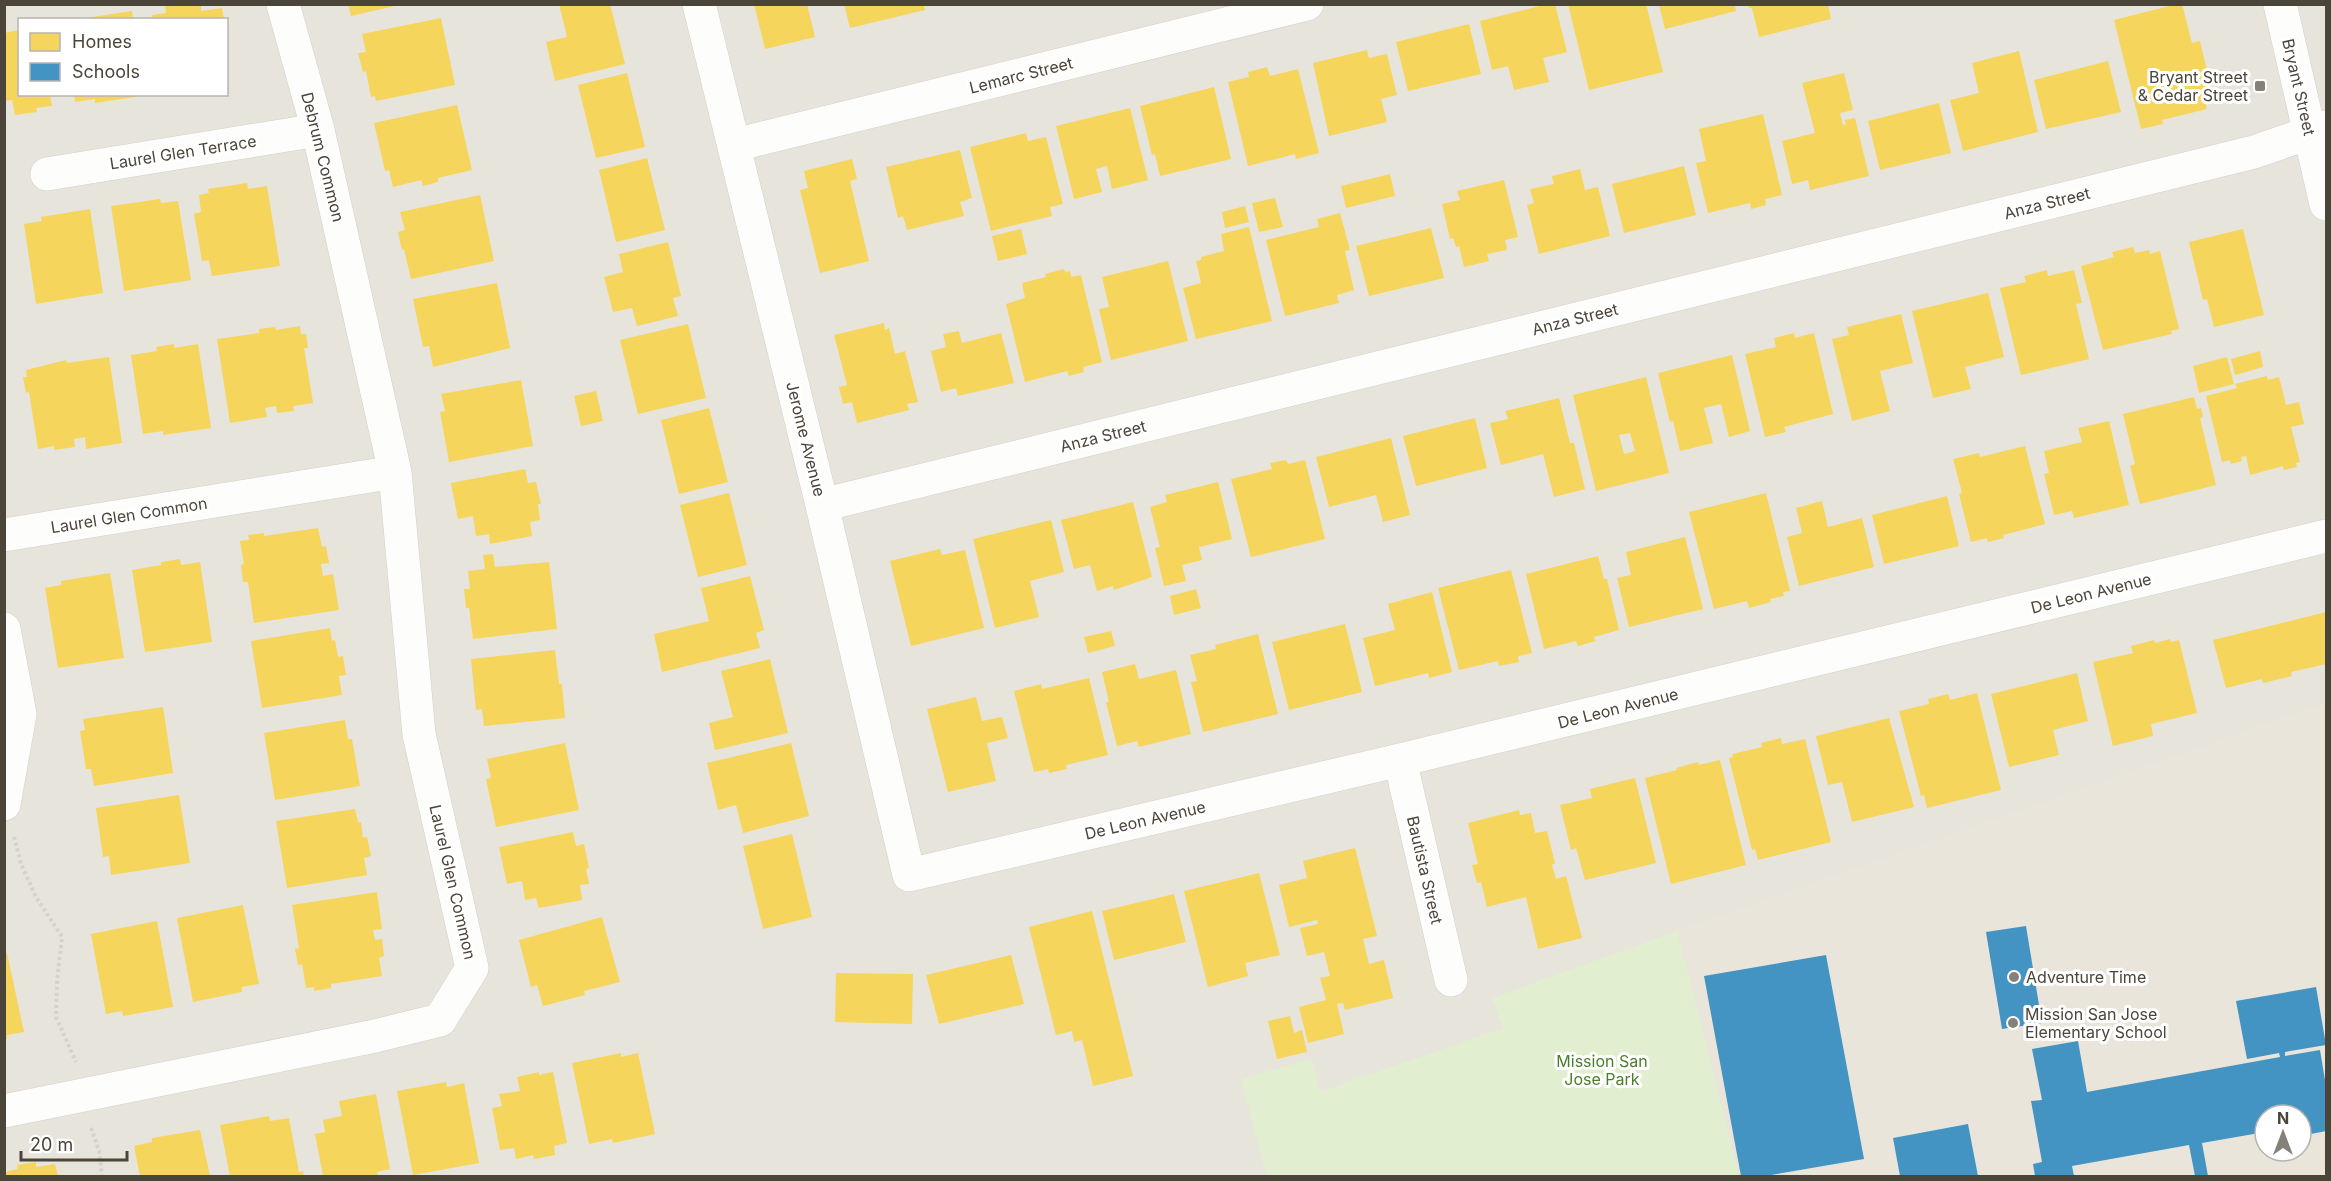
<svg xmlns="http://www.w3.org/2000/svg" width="2331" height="1181" font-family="Inter,sans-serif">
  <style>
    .residential { fill: #e7e4dc; fill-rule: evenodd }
    .education { fill: #eae5da; fill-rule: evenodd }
    .green { fill: #e1eecf }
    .homes { fill: #f6d55c; fill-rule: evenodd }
    .schools { fill: #4393c3 }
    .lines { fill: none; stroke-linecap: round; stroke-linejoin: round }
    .minor-casing { stroke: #d2d0cb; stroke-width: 34 }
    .path { stroke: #d3d2cc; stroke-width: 4; stroke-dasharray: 3 3; stroke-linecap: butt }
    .minor { stroke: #fdfdfc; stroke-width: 33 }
    .poi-dot { fill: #868178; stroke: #fff; stroke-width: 2 }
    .labels { text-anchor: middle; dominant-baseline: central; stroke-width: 6; stroke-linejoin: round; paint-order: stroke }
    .street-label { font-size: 16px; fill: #4b4439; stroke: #fff }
    .poi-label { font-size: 16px; fill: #4b4439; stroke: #fff; text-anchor: start }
    .park-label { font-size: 16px; fill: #4a7f2a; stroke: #fff }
  </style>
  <rect width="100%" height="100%" fill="#f4f2ee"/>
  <path class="residential" d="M5,5H2326V1176H5ZM20,20H226V94H20ZM2265,1115H2301V1151H2265Z"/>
  <path class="education" d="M2326,703V1176H1739L1677,931ZM2265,1115H2301V1151H2265Z"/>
  <path class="green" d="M1677,931L1739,1176H1269L1266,1174L1241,1079L1312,1059L1320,1092L1503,1028L1492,998Z"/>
  <path class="homes" d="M177,4H201V11L222,8L224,20H153L152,15L166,13L165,6Z
    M348,4H399V5L351,16Z
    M559,4H610L625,64L555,81L546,42L567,37Z
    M754,4H807L815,37L765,49Z
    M844,4H923L925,10L850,28Z
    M1548,4H1555L1567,52L1543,58L1549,82L1514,90L1508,66L1492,70L1480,21Z
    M1568,4H1646L1663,72L1589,90Z
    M1748,4H1828L1831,19L1759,37L1752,8H1749Z
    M2177,4H2182L2192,43L2200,41L2211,87L2206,88L2209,102H2205L2207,109L2162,120L2163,124L2141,129L2114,20Z
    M1659,5H1735L1736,11L1665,29Z
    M132,11L133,20H86V18Z
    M441,18L455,85L376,101L375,96L371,97L366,71L363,72L358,53L366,52L362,34Z
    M1469,24L1481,74L1408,91L1396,42Z
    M20,30V94H50L52,106L36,108L37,112L15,115L12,100L4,101V33Z
    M1367,50L1369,58L1387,54L1397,95L1381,99L1387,122L1329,136L1313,63Z
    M2019,51L2038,132L1963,151L1950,100L1979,93L1972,63Z
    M2108,61L2121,112L2046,129L2034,80Z
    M1267,67L1270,76L1298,69L1319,153L1296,159L1295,154L1248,166L1228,82L1249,77L1248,72Z
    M627,73L645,147L596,158L578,85Z
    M1844,73L1853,110L1840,113L1843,125L1846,124L1845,120L1855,118L1869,176L1810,190L1808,180L1792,184L1782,141L1815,133L1802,83Z
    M1214,87L1231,159L1160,176L1155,154L1152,155L1140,106Z
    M74,94H141V96L95,103V99L75,102Z
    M1939,103L1951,153L1880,170L1868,121Z
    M457,105L472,170L438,178V182L423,186L421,180L393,187L389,170L385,171L374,123Z
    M1130,108L1148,180L1112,189L1107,166L1096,169L1102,192L1074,199L1056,126Z
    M1763,114L1782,195L1765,199L1766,205L1751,209L1750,203L1708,213L1696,163L1706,161L1699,129Z
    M1026,133L1028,141L1046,137L1063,204L1050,207L1052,216L991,231L970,147Z
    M960,150L972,198L960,202L964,216L907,230L903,216L898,218L886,167Z
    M647,158L665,230L616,242L599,170Z
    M852,159L857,179L850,181L869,261L820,273L800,190L808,188L804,171Z
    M1684,166L1696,215L1624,233L1612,184Z
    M1580,169L1585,190L1598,187L1610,236L1539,254L1527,205L1534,203L1530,189L1554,184L1552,176Z
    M1390,174L1395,196L1346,208L1341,186Z
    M1504,180L1518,237L1505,240L1507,250L1487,254L1489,261L1464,267L1459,246L1456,247L1453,238L1450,239L1442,204L1460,200L1457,191Z
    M247,183L248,189L267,186L280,266L212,276L209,260L202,261L194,214L201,212L199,195L209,193L208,189Z
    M480,195L494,261L411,279L404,249L402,250L398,232L405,230L400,212Z
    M1275,198L1283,227L1259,232L1252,203Z
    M160,199L161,203L178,201L191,280L124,291L111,206Z
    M1245,206L1249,222L1225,228L1222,212Z
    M90,209L103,293L36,304L24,224L42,221L41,217Z
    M1340,213L1350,250L1345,251L1354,290L1337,295L1339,303L1285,316L1266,240L1319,227L1317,219Z
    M1249,227L1272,321L1196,339L1183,288L1201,283L1196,261L1201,260V257L1224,251L1221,234Z
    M1431,228L1444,278L1369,296L1356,246Z
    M1021,229L1027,254L998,261L992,236Z
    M2243,229L2264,315L2214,327L2207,299L2203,300L2189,242Z
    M668,242L681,296L673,298L678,316L637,326L632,308L613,312L604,277L623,272L619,254Z
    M2133,247L2135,253L2149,250L2150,254L2160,251L2179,329L2171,331L2172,334L2103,350L2081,266L2114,257L2112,252Z
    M1168,261L1188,341L1111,360L1099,309L1109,307L1102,277Z
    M1064,269L1065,272L1070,271L1071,277L1081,275L1102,362L1083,367L1084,372L1069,376L1067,371L1025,382L1006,304L1025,298L1022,283L1046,277L1045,274Z
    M2047,270L2048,276L2074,270L2082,303L2076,304L2089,359L2021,375L2000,288L2026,282L2024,276Z
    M497,283L510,348L433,367L429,346L423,347L413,299Z
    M1988,293L2004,357L1965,367L1971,389L1933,398L1912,311Z
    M1901,314L1913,363L1880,371L1890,411L1852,421L1832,339L1849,335L1847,327Z
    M884,323L885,330L889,328L895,354L905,351L918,402L907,404L909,410L857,423L852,402L843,404L839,387L847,385L834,335Z
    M688,324L706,398L638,414L620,340Z
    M300,326L301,334H306L308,348H304L313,403L293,406L294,411L277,413L276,406L265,408L267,417L230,423L217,339L259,333V329L275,327L276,330Z
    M959,331L962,343L1001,333L1014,383L958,396L956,388L941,392L931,351L946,347L943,334Z
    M1794,333L1795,338L1814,333L1833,414L1784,427L1786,432L1765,437L1745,354L1776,347L1774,338Z
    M174,344V348L198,344L211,428L163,435V431L143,434L131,355L157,351L156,347Z
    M2260,351L2263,367L2235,375L2231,359Z
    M1732,355L1750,431L1729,437L1721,404L1704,408L1713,443L1680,451L1673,421L1670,422L1658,373Z
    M109,357L122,443L86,449L85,437L74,439L75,447L55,450L54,446L38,449L29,392L26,393L23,377H27L26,370L66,360L67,363Z
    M2227,357L2234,384L2199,393L2193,366Z
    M2267,376L2268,380L2279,377L2286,405L2299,402L2304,424L2291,427L2300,462L2296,463L2297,467L2284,470L2283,466L2250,475L2246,456L2241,457L2242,461L2231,464L2230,460L2222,462L2206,396L2237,388L2235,384Z
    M1646,377L1669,473L1596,491L1573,395ZM1630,433L1635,451L1624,454L1619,435Z
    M521,380L533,446L449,462L440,412L445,411L441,394Z
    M596,391L603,421L581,426L574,396Z
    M2194,397L2197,409L2201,408L2203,417L2200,418L2216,485L2140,504L2130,466L2135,464L2123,414Z
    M1559,398L1570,443H1574L1585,489L1554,497L1543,454L1501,465L1490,423L1508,419L1505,411Z
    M709,408L728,482L679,494L661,420Z
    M1475,418L1487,468L1416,486L1403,436Z
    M2109,421L2129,505L2074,518L2072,511L2054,515L2044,474L2049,473L2044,451L2082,442L2078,428Z
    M1391,438L1410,515L1383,522L1376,495L1329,507L1316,457Z
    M2025,446L2045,524L2003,535L2004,538L1988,542L1987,538L1971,542L1959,494L1962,493L1953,459L1979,453L1980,457Z
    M1286,460L1288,464L1305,460L1325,539L1251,557L1231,479L1272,469L1270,463Z
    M525,469L528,483L536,482L541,504H538L540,520L530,522L532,536L490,544L489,534L476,536L473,516L458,519L451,483Z
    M1218,482L1232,539L1199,547L1202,560L1182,565L1186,581L1164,586L1155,548L1160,547L1150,507L1167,502L1165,495Z
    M729,493L747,565L698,577L680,505Z
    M1766,493L1790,591L1783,592L1784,596L1770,599L1771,602L1749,608L1747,601L1714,609L1689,512Z
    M1947,496L1959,546L1884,564L1872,515Z
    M1822,501L1828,527L1862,518L1874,567L1799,586L1787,537L1802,533L1796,508Z
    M1133,502L1152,577L1114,590L1113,586L1097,591L1090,565L1074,569L1061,520Z
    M1051,520L1064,572L1030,581L1039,617L995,628L973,539Z
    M318,528L322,547L326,546L329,563L321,564L323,576L333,574L339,610L254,623L248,582H243L241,565L244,564L240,541L249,540L248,535L264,533V536Z
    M1685,537L1703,609L1629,627L1617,578L1631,575L1626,552Z
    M940,549L942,555L965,550L984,628L911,646L890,561Z
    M493,554L495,567L549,562L557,629L473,639L469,608H466L464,589H470L468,571L485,569L483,555Z
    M1598,556L1604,579H1607L1619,630L1594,637L1596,641L1578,646L1576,641L1544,649L1526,574Z
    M180,559L181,565L200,562L212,642L145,652L132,570L161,565V562Z
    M1511,570L1532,653L1518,656L1519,662L1499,666L1498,661L1459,670L1438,588Z
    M110,573L124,658L58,668L45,588L61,585V581Z
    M750,576L764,630L756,633L760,648L662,672L654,634L709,621L701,588Z
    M1196,589L1201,608L1174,615L1170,596Z
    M1432,592L1452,672L1429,678L1428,673L1375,686L1363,638L1395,630L1388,604Z
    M2326,612V664L2291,672L2292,676L2263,683L2262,679L2226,688L2213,640Z
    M1345,624L1362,692L1289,710L1272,642Z
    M330,628L332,641L335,640L338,657L343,656L346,675L339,676L342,695L262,708L251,641Z
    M1111,631L1115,646L1088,653L1084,637Z
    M1258,634L1278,714L1203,732L1191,682L1197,681L1190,655L1216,649L1215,645Z
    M2170,639L2171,642L2179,640L2197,713L2151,724L2153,736L2113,746L2093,662L2133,653L2131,646L2154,640L2155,643Z
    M555,650L559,684H562L565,718L484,726L482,709L476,710L471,659Z
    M770,659L788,733L715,750L709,723L733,717L721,671Z
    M1135,664L1139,679L1176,670L1191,734L1139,747L1137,741L1117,746L1106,702H1109L1102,672Z
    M2077,673L2088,721L2053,730L2059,755L2009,767L1991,694Z
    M1089,678L1108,755L1066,765L1067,769L1049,773L1048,769L1034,772L1014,691L1041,684L1042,689Z
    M1977,693L2001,790L1927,808L1924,795L1921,796L1899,711L1929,704L1928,699L1948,694L1950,700Z
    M976,697L982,721L1002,717L1008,738L987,743L996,781L948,792L927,709Z
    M163,707L173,773L94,786L91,769H86L80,731L85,730L83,719Z
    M1889,718L1914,807L1852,822L1842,782L1828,785L1816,736Z
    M345,720L348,739H352L360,786L275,800L264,733Z
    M1781,738L1782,744L1805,739L1831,842L1758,860L1755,849L1752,850L1729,758L1733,757L1732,754L1762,747L1761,743Z
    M565,743L579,810L496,827L486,779L491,778L487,759Z
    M791,743L809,816L743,833L736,805L718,810L707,763Z
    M1720,760L1746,865L1671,884L1645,778L1677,770L1676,768L1698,762L1699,765Z
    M1635,778L1656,863L1585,880L1576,848L1571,850L1560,805L1592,798L1590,789Z
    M179,795L190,863L111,875L109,856L103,857L96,808Z
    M355,809L358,822H361L363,838L367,837L371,856L364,858L367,875L287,888L276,821Z
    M1519,810L1520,815L1531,813L1535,833L1547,831L1555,863L1552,865L1556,879L1566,876L1582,938L1538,949L1526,897L1487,907L1481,882L1477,883L1472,865L1478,864L1468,823Z
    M573,832L576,846L584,844L589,868L586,869L589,884L580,885L582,900L539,908L536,898L525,900L522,881L507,884L499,847Z
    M792,834L812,917L763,929L743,846Z
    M1355,848L1377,936L1363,939L1369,964L1384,960L1393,998L1345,1010L1343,1003L1337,1004L1344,1034L1308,1043L1299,1007L1326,1000L1320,978L1330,976L1324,952L1307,956L1300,928L1318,924L1317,920L1289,927L1279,885L1307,878L1303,861Z
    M1259,873L1280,955L1245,963L1248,976L1208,987L1184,891Z
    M377,892L382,929L373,930L375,940L382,939L384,956L379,958L382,976L331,984V988L314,991V987L306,988L302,964L298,965L295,949L299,948L292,905Z
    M1174,894L1186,942L1114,960L1102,911Z
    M243,905L259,984L242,987V992L193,1002L177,918Z
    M1092,911L1133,1076L1093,1086L1082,1040L1074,1042L1072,1031L1056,1035L1029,927Z
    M602,917L620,982L584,991L585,995L543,1006L537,985L531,987L519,940Z
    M157,921L173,1007L123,1016L122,1011L106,1014L91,934Z
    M7,953L24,1032L7,1035V1039H4V954Z
    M1011,955L1024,1004L939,1024L926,975Z
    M836,973L913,974L912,1024L835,1022Z
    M1290,1016L1294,1033L1302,1030L1307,1052L1277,1059L1268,1021Z
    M621,1053V1057L638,1053L655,1134L613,1143L612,1139L589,1144L572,1063Z
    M539,1072V1075L553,1072L567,1143L554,1146L555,1155L534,1159L533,1155L516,1159L514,1148L500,1150L492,1108L502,1106L499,1094L520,1091L517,1077Z
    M446,1082L447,1087L464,1083L479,1163L413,1175L397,1091Z
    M376,1094L390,1169L377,1172L378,1176H323L315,1134L325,1132L323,1120L342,1116L339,1101Z
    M269,1116L270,1121L289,1118L299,1172L303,1171L304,1176H230L220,1125Z
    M200,1130L210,1176H140L134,1146L152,1142V1138Z
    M36,1162V1167L55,1164L58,1176H4V1172L18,1169L17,1165Z"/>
  <path class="schools" d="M2026,926L2042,1023L2002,1029L1986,932Z
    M1826,955L1864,1159L1765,1176H1741L1704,976Z
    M2316,987L2326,1045L2285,1052V1056L2320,1050L2326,1086V1131L2301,1136V1115H2265V1132L2202,1143L2208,1176H2195L2189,1145L2072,1166L2074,1176H2035L2033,1164L2042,1162L2031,1101L2042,1100L2032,1049L2078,1041L2087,1092L2280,1057L2279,1053L2247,1059L2236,1001Z
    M1968,1124L1978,1176H1900L1893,1138Z"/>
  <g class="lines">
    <defs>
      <path id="minor" d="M699,4L822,505L909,875L1400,760L2326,536
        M2280,4L2326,204
        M735,145L1307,4
        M47,174L318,130
        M822,505L2254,152L2326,127
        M4,535L395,472
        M4,629L20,714L4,804
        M1400,760L1451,980
        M4,1111L375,1036L440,1020L472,968L419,734L395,472L318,130L283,4"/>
    </defs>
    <use href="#minor" class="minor-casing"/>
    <path class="path" d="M14,837L21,864L36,897L62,937L57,981L56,1017L76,1062
      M91,1128L99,1151L102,1176"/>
    <use href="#minor" class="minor"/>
  </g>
  <g class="poi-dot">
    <rect x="2254" y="80" width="12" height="12" rx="3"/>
    <circle cx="2014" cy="977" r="6"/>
    <circle cx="2013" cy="1023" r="6"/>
  </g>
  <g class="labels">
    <g class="street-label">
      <text transform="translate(1021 75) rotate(-14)">Lemarc Street</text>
      <text transform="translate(2299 87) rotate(77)">Bryant Street</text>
      <text transform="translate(183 152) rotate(-9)">Laurel Glen Terrace</text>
      <text transform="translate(323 157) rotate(76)">Debrum Common</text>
      <text transform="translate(2047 203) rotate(-14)">Anza Street</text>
      <text transform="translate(1575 319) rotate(-14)">Anza Street</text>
      <text transform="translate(1103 436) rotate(-14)">Anza Street</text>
      <text transform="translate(806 439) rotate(76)">Jerome Avenue</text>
      <text transform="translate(129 515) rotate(-9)">Laurel Glen Common</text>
      <text transform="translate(2091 593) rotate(-14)">De Leon Avenue</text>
      <text transform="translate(1618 708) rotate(-14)">De Leon Avenue</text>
      <text transform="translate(1145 820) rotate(-13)">De Leon Avenue</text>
      <text transform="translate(1425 870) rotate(77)">Bautista Street</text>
      <text transform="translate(453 882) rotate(77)">Laurel Glen Common</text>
    </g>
    <g class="poi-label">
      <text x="2248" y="77" text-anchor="end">Bryant Street<tspan x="2248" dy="18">&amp; Cedar Street</tspan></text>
      <text x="2026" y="977">Adventure Time</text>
      <text x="2025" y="1014">Mission San Jose<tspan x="2025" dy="18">Elementary School</tspan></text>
    </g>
    <g class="park-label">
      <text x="1602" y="1061">Mission San<tspan x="1602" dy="18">Jose Park</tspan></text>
    </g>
  </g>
  <rect width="2331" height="1181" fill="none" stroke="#4b4439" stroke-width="12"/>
  <rect x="18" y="18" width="210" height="78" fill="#ffffff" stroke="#b7b4b0" stroke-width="1.5"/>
  <rect x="30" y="33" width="30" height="18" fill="#f6d55c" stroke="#b7b4b0" stroke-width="1.5"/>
  <text x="72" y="48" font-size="18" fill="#4b4439">Homes</text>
  <rect x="30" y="63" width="30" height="18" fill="#4393c3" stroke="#b7b4b0" stroke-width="1.5"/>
  <text x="72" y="78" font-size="18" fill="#4b4439">Schools</text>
  <g transform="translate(2283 1133)"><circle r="28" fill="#ffffff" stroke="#b7b4b0" stroke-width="1.5"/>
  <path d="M0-4.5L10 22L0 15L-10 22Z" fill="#868178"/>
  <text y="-9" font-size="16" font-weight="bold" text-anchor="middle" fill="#4b4439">N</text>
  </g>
  <path d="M21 1151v9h106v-9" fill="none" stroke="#4b4439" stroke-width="3"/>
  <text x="30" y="1151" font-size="18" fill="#4b4439" stroke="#ffffff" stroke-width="4.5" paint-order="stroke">20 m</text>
</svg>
